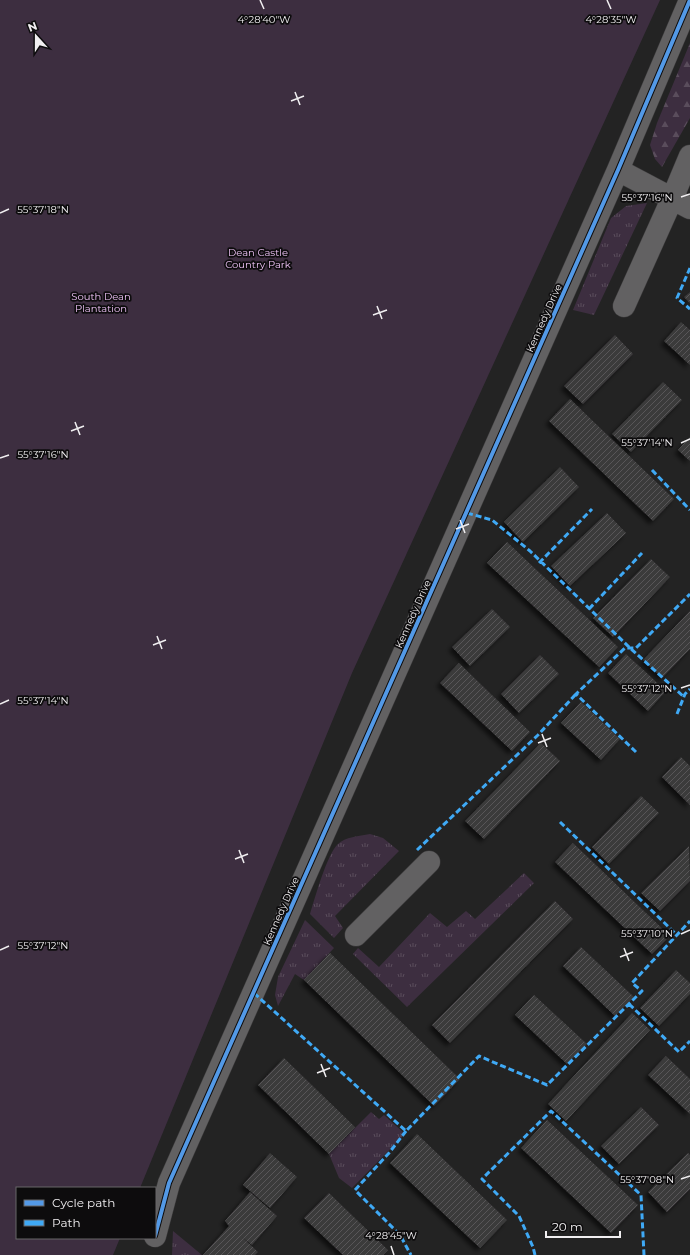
<svg xmlns="http://www.w3.org/2000/svg" width="690" height="1255" font-family="Montserrat,sans-serif">
  <style>
    .grass { fill: url(#grass-tufts) }
    .forest { fill: url(#forest-firs) }
    .park { fill: #3d2e40 }
    .building { fill: url(#building-hatch); filter: url(#shadow) }
    .lines { fill: none; stroke-linecap: round; stroke-linejoin: round }
    .minor-casing { stroke: #3e3d3e; stroke-width: 23 }
    .minor { stroke: #626162; stroke-width: 22 }
    .quiet { stroke: #3fa9f5; stroke-width: 3; stroke-dasharray: 6 3; stroke-linecap: butt }
    .cycleway-casing { stroke: #0d0c0d; stroke-width: 6 }
    .cycleway { stroke: #5399e6; stroke-width: 4 }
    .ticks { fill: none; stroke: #f1eff1; stroke-width: 1.5 }
    .labels { text-anchor: middle; dominant-baseline: central; stroke-width: 3.5; stroke-linejoin: round; paint-order: stroke }
    .park-label { font-size: 10px; fill: #eec2f6; stroke: #0d0c0d }
    .street-label { font-size: 10px; fill: #f1eff1; stroke: #0d0c0d }
    .ticks-label { font-size: 10px; text-anchor: middle; fill: #f1eff1; stroke: #0d0c0d; stroke-width: 3.5; stroke-linejoin: round; paint-order: stroke }
  </style>
  <defs>
    <pattern id="grass-tufts" width="24" height="20" patternUnits="userSpaceOnUse"><rect width="24" height="20" fill="#3d2e40"/><path d="M3 7l-1-3M5 7V3M7 7l1-3M15 17l-1-3M17 17v-4M19 17l1-3" fill="none" stroke="#5a4d5c"/></pattern>
    <pattern id="forest-firs" width="22" height="20" patternUnits="userSpaceOnUse"><rect width="22" height="20" fill="#3d2e40"/><path d="M5 1l3.5 6h-7zM16 11l3.5 6h-7z" fill="#5a4d5c"/></pattern>
    <pattern id="building-hatch" width="6" height="6" patternUnits="userSpaceOnUse"><rect width="6" height="6" fill="#3b3a3b"/><path d="M-1 1l2-2M0 6l6-6M5 7l2-2" fill="none" stroke="#585758"/></pattern>
    <filter id="shadow"><feDropShadow dx="-3.5" dy="3.5" stdDeviation="2" flood-color="#0009"/></filter>
  </defs>
  <rect width="100%" height="100%" fill="#232323"/>
  <path class="grass" d="M647,203L594,315L573,310L611,218L626,206Z
    M370,834L383,838L399,851L335,916L343,928L334,938L310,914C315,898 327,854 338,844C345,837 359,836 370,834Z
    M524,873L534,883L407,1007L353,954L358,948L379,967L430,913L447,927L466,911L475,919Z
    M305,920L334,948L304,980L295,974L278,1006L275,995L278,977Z
    M371,1112L379,1119L384,1115L405,1134L352,1188L339,1178L329,1154Z
    M173,1231L202,1255H172Z"/>
  <path class="forest" d="M690,43V118L662,167L655,159L650,145L657,123Z"/>
  <path class="park" d="M0,0H660L352,673L140,1188H17V1238H120L113,1255H0Z"/>
  <path class="building" d="M690,292V303L684,297Z
    M681,322L690,330V365L664,341Z
    M615,335L633,354L583,404L564,386Z
    M663,382L682,400L631,452L612,434Z
    M570,399L674,499L653,521L549,421Z
    M690,437V461L678,450Z
    M560,467L579,487L523,542L504,522Z
    M607,513L626,533L570,586L551,566Z
    M507,542L618,647L599,667L487,563Z
    M651,559L670,577L613,637L593,618Z
    M492,609L510,627L470,666L452,647Z
    M690,611V649L662,678L643,660Z
    M626,654L666,691L648,711L608,673Z
    M540,655L559,674L519,713L501,694Z
    M459,663L530,732L512,751L440,683Z
    M581,702L620,739L601,760L561,723Z
    M541,743L560,761L484,839L465,821Z
    M681,757L690,766V805L662,777Z
    M641,796L659,813L609,864L592,847Z
    M573,843L670,936L652,954L555,862Z
    M689,846L690,881L660,911L641,893Z
    M555,901L573,919L450,1043L432,1025Z
    M581,947L634,997L615,1016L563,966Z
    M330,953L460,1079L434,1106L304,980Z
    M676,970L690,983V994L659,1026L640,1008Z
    M534,995L587,1044L567,1064L515,1015Z
    M632,1013L650,1030L566,1121L548,1104Z
    M666,1056L690,1079V1114L648,1075Z
    M284,1058L355,1127L329,1154L258,1085Z
    M641,1107L659,1125L619,1164L601,1146Z
    M547,1120L638,1205L611,1233L521,1148Z
    M417,1134L507,1220L480,1248L390,1163Z
    M270,1153L297,1177L270,1208L243,1185Z
    M688,1153L690,1155V1189L667,1212L648,1192Z
    M250,1192L277,1216L252,1245L242,1237L258,1252L255,1255H203L229,1226L225,1221Z
    M329,1193L388,1250L383,1255H343L304,1218Z"/>
  <g class="lines">
    <defs>
      <path id="minor" d="M618,170L690,208
        M624,306L672,199L690,156
        M356,935L429,862
        M155,1236L169,1183L618,170L690,0"/>
    </defs>
    <use href="#minor" class="minor-casing"/>
    <use href="#minor" class="minor"/>
    <path class="quiet" d="M690,268L677,298L690,309
      M652,470L690,510
      M467,513L492,520L530,551L630,648L684,697
      M539,563L592,509
      M589,609L642,553
      M677,714L685,694L690,689
      M636,752L576,694L625,648H636L690,594
      M560,822L677,935
      M417,850L538,735L576,694
      M254,993L406,1131L479,1056L547,1085L642,991L632,983L690,921
      M629,1004L679,1052L690,1041
      M406,1131L389,1153L355,1190L400,1235L411,1255
      M535,1255L533,1247L519,1216L482,1179L551,1111L641,1195L644,1255"/>
    <defs>
      <path id="cycleway" d="M155,1236L169,1183L618,170L690,0"/>
    </defs>
    <use href="#cycleway" class="cycleway-casing"/>
    <use href="#cycleway" class="cycleway"/>
  </g>
  <path class="ticks" d="M260,0L264,9M607,0L611,9M295,92L300,105M291,101L304,96M681,197L690,194M0,213L9,209M377,306L382,319M373,315L387,310M75,422L80,435M71,431L84,426M681,443L690,439M0,458L9,455M460,520L465,533M456,529L469,524M157,636L162,649M153,645L166,640M681,688L690,685M0,704L9,700M542,734L547,747M538,743L551,738M239,850L244,863M235,859L248,854M681,934L690,930M624,948L629,961M0,950L9,946M620,957L633,952M321,1064L326,1077M317,1073L330,1068M681,1179L690,1176M391,1246L394,1255"/>
  <g class="labels">
    <g class="park-label">
      <text x="258" y="252">Dean Castle<tspan x="258" dy="12">Country Park</tspan></text>
      <text x="101" y="296">South Dean<tspan x="101" dy="12">Plantation</tspan></text>
    </g>
    <g class="street-label">
      <text transform="translate(544 318) rotate(-66)">Kennedy Drive</text>
      <text transform="translate(413 614) rotate(-66)">Kennedy Drive</text>
      <text transform="translate(281 911) rotate(-66)">Kennedy Drive</text>
    </g>
  </g>
  <g class="ticks-label">
    <text x="264" y="23">4°28'40"W</text>
    <text x="611" y="23">4°28'35"W</text>
    <text x="647" y="201">55°37'16"N</text>
    <text x="43" y="213">55°37'18"N</text>
    <text x="647" y="446">55°37'14"N</text>
    <text x="43" y="458">55°37'16"N</text>
    <text x="647" y="692">55°37'12"N</text>
    <text x="43" y="704">55°37'14"N</text>
    <text x="647" y="937">55°37'10"N</text>
    <text x="43" y="949">55°37'12"N</text>
    <text x="647" y="1183">55°37'08"N</text>
    <text x="391" y="1239">4°28'45"W</text>
  </g>
  <rect x="16" y="1187" width="140" height="52" fill="#0d0c0d" stroke="#686768"/>
  <rect x="24" y="1200" width="20" height="6" fill="#5399e6" stroke="#686768"/>
  <text x="52" y="1207" font-size="12" fill="#f1eff1">Cycle path</text>
  <rect x="24" y="1220" width="20" height="6" fill="#3fa9f5" stroke="#686768"/>
  <text x="52" y="1227" font-size="12" fill="#f1eff1">Path</text>
  <g transform="translate(36 36) rotate(339)" stroke="#0d0c0d" stroke-width="3" paint-order="stroke">
  <path d="M0-3L7 15L0 10L-7 15Z" fill="#f1eff1"/>
  <text y="-6" font-size="11" font-weight="bold" text-anchor="middle" fill="#f1eff1">N</text>
  </g>
  <path d="M546 1231v6h74v-6" fill="none" stroke="#f1eff1" stroke-width="2"/>
  <text x="552" y="1231" font-size="12" fill="#f1eff1" stroke="#0d0c0d" stroke-width="3" paint-order="stroke">20 m</text>
</svg>
